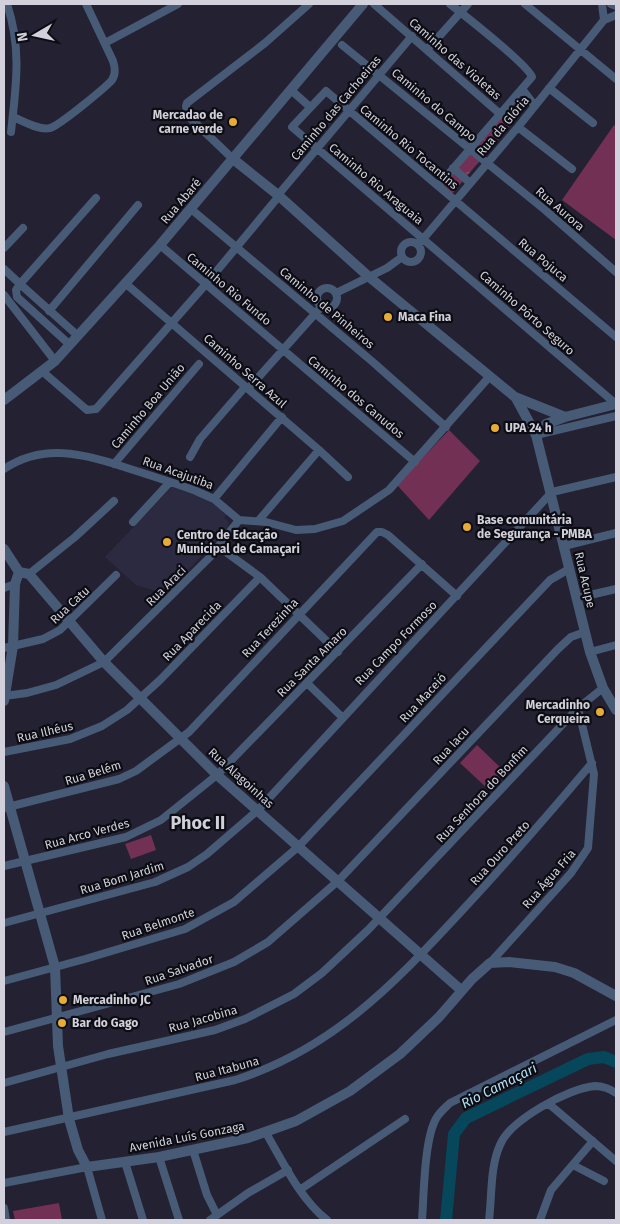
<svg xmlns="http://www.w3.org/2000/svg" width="620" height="1224" font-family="'Fira Sans',sans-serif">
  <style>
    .built { fill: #2c2a40 }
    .forest { fill: url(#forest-crowns) }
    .garden { fill: #723154 }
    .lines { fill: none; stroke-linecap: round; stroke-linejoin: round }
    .river { stroke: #07475b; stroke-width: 12 }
    .minor { stroke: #475a76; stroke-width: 8 }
    .tertiary { stroke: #475a76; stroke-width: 10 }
    .poi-dot { fill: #e7ac36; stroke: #0c0c13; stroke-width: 2 }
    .labels { text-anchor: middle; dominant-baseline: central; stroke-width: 4.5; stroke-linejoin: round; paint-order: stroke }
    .street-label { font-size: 12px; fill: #d1d0db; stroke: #0c0c13 }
    .poi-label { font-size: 12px; font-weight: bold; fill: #d1d0db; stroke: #0c0c13; text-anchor: start }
    .water-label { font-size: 14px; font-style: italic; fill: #b0dff4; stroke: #0c0c13 }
    .district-label { font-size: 18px; font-weight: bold; fill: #d1d0db; stroke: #0c0c13 }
  </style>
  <defs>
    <pattern id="forest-crowns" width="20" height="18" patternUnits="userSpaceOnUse" patternTransform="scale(1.25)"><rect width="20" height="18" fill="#723154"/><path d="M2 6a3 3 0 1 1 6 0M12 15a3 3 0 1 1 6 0" fill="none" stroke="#854e6c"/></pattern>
  </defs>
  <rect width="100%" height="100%" fill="#232132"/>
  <path class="built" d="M172,487L213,501L227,514L224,518L229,522L228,527L166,594L136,585L105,557Z"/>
  <path class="forest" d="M514,97L525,107L451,195L441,187Z"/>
  <path class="garden" d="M614,125L616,127V240L562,200Z
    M449,430L480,461L429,520L397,485Z
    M477,745L505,772L489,790L460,763Z
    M151,835L156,850L131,859L125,844Z
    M59,1203L62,1220H15L13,1211Z"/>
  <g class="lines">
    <path class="river" d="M446,1220L454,1134L466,1118L588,1059L604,1057L616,1062"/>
    <path class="minor" d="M7,4C22,49 16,86 11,132
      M374,4L499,113
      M525,4L616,79
      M602,4L604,20
      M611,4L616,6
      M604,20L616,15
      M105,43L178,4
      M342,45L545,210L616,272
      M427,50L468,4
      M549,88L593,123
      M522,89L535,106
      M291,90L310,107
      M13,117C23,121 39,131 50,128C59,126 106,87 112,80C116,74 115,67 113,61L86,4
      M518,127L572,169
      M233,159L188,116L186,106L187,103L265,43L309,4
      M453,168L470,183
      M438,186L532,77C528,65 464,15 450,4
      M278,195L412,36
      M191,209L374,363L446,427
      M401 252a10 10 0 1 1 20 0a10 10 0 1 1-20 0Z
      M160,245L415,462
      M418,245L518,127L604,20
      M4,248L23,228
      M4,269L20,284L96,198
      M125,283L319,450L348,477
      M317 298a10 10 0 1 1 20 0a10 10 0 1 1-20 0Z
      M336,293L387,268L402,257
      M4,295L55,361
      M49,311L138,205
      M69,344L17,297L16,290L20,284L77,335
      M43,372L87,410L96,409L206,284L279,196
      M248,389L322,306
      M616,404L292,127L326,91L616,337
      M536,435L616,416
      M190,457L200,439L245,387
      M114,464L199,364
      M4,469C40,445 76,452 115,464C142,473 169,481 196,491L214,499L239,520L266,522L296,530L315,529L343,521L389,490L490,376
      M214,499L282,417
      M259,520L319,450
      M133,522L170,482
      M564,546L616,533
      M219,547L260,577L338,652
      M29,574L75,537L114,501
      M4,588L15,584
      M577,598L616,589
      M4,648L43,639L60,630L116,575
      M590,652L616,645
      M307,683L342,717
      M4,696L27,693L56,685L104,662L210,557L239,520
      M4,752L70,739L102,726L127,710L160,680L260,577
      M4,808L119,779L136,771L189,732L377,532H382L388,535L457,596
      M4,866L126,837L161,820L217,775L422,564
      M4,923L155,882L188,867L207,854L258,810L552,492L616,477
      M490,963L571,873L588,848L594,774L578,708
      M4,981L85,959L185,929L234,902L298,847L550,580L569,569
      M4,1032L179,984L234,962L268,942L338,881L558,649L571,637L585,632
      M4,1083L108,1054L215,1030L245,1019L294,994L322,973L368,930L578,708L603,688
      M549,1104L616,1161
      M4,1132L235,1080C330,1050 391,987 457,916C504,866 548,815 592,763
      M266,1133C283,1162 300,1199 327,1220
      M193,1150L207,1195L217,1215
      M159,1157L179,1220
      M125,1162L143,1220
      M573,1165L604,1181
      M4,1183L87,1167L102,1220
      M301,1189L405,1119
      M4,1208L6,1220
      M210,1220L248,1193L288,1170
      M422,1220C424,1195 424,1137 437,1117C440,1112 446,1107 450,1103L616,1020
      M489,1220C492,1196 490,1167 500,1145C510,1120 569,1088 595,1086C603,1086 610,1089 616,1093
      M540,1220L551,1190L593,1141"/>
    <path class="tertiary" d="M233,159L278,195L368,276L515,397L565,417L616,404
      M516,398L536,435L590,652L603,688L616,710
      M4,400L55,361L160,245L363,4
      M536,435L546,424L565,417
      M4,549L19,572
      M19,572L29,574L104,662L217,775L461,990
      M4,701L13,646L15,584L19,572
      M4,786L55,967L58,1046L69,1119L78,1150L87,1167L159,1157L248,1138L296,1121L350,1091L400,1054L439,1017L472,979L490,963L509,962L555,967L574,973L616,996"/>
  </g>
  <g class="poi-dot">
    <circle cx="233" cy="122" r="5"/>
    <circle cx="388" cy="317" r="5"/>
    <circle cx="495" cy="428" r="5"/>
    <circle cx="467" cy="527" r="5"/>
    <circle cx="167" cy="542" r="5"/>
    <circle cx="600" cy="712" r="5"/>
    <circle cx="63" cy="1000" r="5"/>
    <circle cx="62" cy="1023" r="5"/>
  </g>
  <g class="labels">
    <g class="street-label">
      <text transform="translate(455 59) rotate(41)">Caminho das Violetas</text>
      <text transform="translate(434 105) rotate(40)">Caminho do Campo</text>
      <text transform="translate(336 108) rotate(-50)">Caminho das Cachoeiras</text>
      <text transform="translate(503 126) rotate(-50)">Rua da Glória</text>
      <text transform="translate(409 147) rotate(40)">Caminho Rio Tocantins</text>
      <text transform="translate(376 184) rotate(40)">Caminho Rio Araguaia</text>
      <text transform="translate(181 201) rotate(-50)">Rua Abaré</text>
      <text transform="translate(560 209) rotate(41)">Rua Aurora</text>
      <text transform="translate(543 260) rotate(40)">Rua Pojuca</text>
      <text transform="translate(229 289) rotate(40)">Caminho Rio Fundo</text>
      <text transform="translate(327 308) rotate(40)">Caminho de Pinheiros</text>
      <text transform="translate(527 313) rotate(41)">Caminho Pôrto Seguro</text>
      <text transform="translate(245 371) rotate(41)">Caminho Serra Azul</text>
      <text transform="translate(356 397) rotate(40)">Caminho dos Canudos</text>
      <text transform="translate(148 406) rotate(-50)">Caminho Boa União</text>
      <text transform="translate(178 473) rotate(20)">Rua Acajutiba</text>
      <text transform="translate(585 580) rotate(77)">Rua Acupe</text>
      <text transform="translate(166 586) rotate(-45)">Rua Araci</text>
      <text transform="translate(70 605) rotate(-43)">Rua Catu</text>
      <text transform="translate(270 628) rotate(-47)">Rua Terezinha</text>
      <text transform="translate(192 631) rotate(-46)">Rua Aparecida</text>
      <text transform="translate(396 643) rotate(-46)">Rua Campo Formoso</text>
      <text transform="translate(312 662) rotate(-45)">Rua Santa Amaro</text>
      <text transform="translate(423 698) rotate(-47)">Rua Maceió</text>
      <text transform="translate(45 732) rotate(-13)">Rua Ilhéus</text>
      <text transform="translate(451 746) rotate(-47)">Rua Iacu</text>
      <text transform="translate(93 773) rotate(-17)">Rua Belém</text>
      <text transform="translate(241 778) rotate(42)">Rua Alagoinhas</text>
      <text transform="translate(482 794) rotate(-47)">Rua Senhora do Bonfim</text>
      <text transform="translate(87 834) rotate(-15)">Rua Arco Verdes</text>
      <text transform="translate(500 853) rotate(-48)">Rua Ouro Preto</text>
      <text transform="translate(122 878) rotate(-17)">Rua Bom Jardim</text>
      <text transform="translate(549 879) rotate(-49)">Rua Água Fria</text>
      <text transform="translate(158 924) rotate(-19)">Rua Belmonte</text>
      <text transform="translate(179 970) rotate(-19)">Rua Salvador</text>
      <text transform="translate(203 1019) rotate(-16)">Rua Jacobina</text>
      <text transform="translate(227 1069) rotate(-15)">Rua Itabuna</text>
      <text transform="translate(187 1137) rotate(-11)">Avenida Luís Gonzaga</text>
    </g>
    <g class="poi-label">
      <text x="223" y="115" text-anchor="end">Mercadao de<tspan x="223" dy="14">carne verde</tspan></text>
      <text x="398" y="317">Maca Fina</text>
      <text x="505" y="428">UPA 24 h</text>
      <text x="477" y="520">Base comunitária<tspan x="477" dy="14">de Segurança - PMBA</tspan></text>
      <text x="177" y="535">Centro de Edcação<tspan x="177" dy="14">Municipal de Camaçari</tspan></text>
      <text x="590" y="705" text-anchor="end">Mercadinho<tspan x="590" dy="14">Cerqueira</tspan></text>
      <text x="73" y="1000">Mercadinho JC</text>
      <text x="72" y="1023">Bar do Gago</text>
    </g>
    <g class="water-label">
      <text transform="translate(499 1086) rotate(-27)">Rio Camaçari</text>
    </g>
    <g class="district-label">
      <text x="198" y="823">Phoc II</text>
    </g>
  </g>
  <rect width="620" height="1224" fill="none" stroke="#d1d0db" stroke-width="10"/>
  <g transform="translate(35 35) rotate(261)" stroke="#0c0c13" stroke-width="4" paint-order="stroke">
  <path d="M0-4L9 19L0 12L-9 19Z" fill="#d1d0db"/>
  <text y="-8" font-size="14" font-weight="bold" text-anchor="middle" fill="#d1d0db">N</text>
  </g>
</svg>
